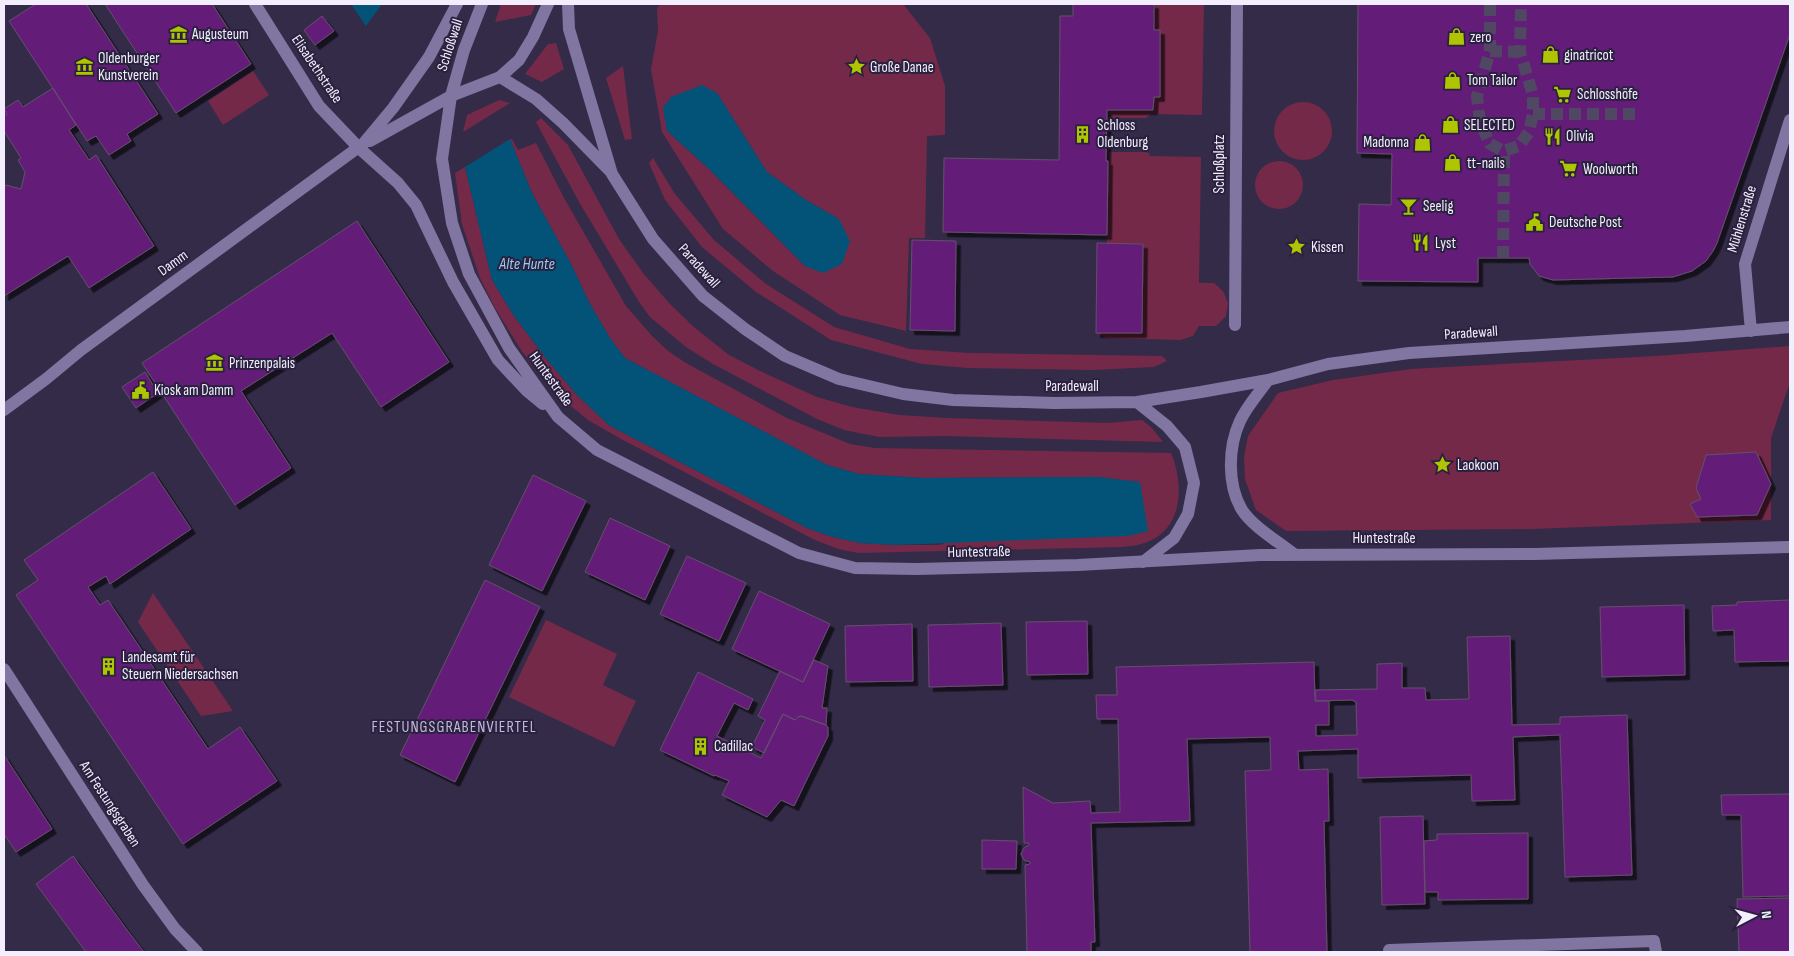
<svg xmlns="http://www.w3.org/2000/svg" width="1794" height="956" font-family="'Sofia Sans Condensed',sans-serif">
  <style>
    .green { fill: #752949; fill-rule: evenodd }
    .water { fill: #035378 }
    .building { fill: #631f78; stroke: #644f6b; filter: url(#shadow) }
    .lines { fill: none; stroke-linecap: round; stroke-linejoin: round }
    .minor-tunnel { stroke: #504863; stroke-width: 12; stroke-dasharray: 12 6; stroke-linecap: butt }
    .minor { stroke: #8175a1; stroke-width: 12 }
    .labels { text-anchor: middle; dominant-baseline: central; stroke-width: 4; stroke-linejoin: round; paint-order: stroke }
    .poi-label { font-size: 15px; fill: #f2eefe; stroke: #2a213e; text-anchor: start }
    .street-label { font-size: 15px; fill: #f2eefe; stroke: #2a213e }
    .water-label { font-size: 16px; font-style: italic; fill: #99cdef; stroke: #2a213e }
    .neighbourhood-label { font-size: 16px; letter-spacing: 1px; fill: #c2b9dd; stroke: #2a213e }
  </style>
  <defs>
    <filter id="shadow"><feDropShadow dx="4.5" dy="4.5" stdDeviation="0" flood-color="#0009"/></filter>
  </defs>
  <rect width="100%" height="100%" fill="#342b48"/>
  <path class="green" d="M501,4H536L531,15L495,22Z
    M661,4H903L930,38L945,86V135L927,136L925,238H909L906,331L840,315L773,271L723,229L662,132L651,69L658,31L657,8ZM717,93L767,172L806,200L839,219L805,266L708,168L667,131Z
    M1155,4H1204L1202,115L1151,114L1146,118H1110V111H1154Z
    M556,43L564,69L542,82L525,74L548,44Z
    M623,66L632,139L625,140L606,78Z
    M253,71L269,95L223,125L208,101Z
    M499,100L510,103L463,132L467,115Z
    M1274 131a29 29 0 1 1 58 0a29 29 0 1 1-58 0Z
    M541,118L568,145L619,239L643,273L670,304L695,328L729,355L762,372L817,397L852,407L899,415L947,418L1107,423L1142,420L1152,428L1163,442L944,436L879,437L844,430L817,419L713,364L686,347L650,317L639,302L579,202L536,122Z
    M510,139H512L518,150L536,143L564,198L626,306L652,336L668,351L686,363L787,418L850,444L875,448L1171,453C1185,486 1183,533 1141,544C1135,546 1128,546 1122,547L858,553L838,549L815,540L621,439L588,420L555,393L521,350L495,308L480,278L462,224L455,173L465,167L492,280L514,316L548,361L577,395L610,426L807,528L833,537L860,543L895,545H939L1139,482L1098,477L923,478L859,474L827,465L649,371L625,358L610,338L590,304L571,264L532,193Z
    M1109,152H1145L1149,153L1150,156L1201,157L1199,283H1214L1223,291L1228,303L1226,316L1216,326H1199L1193,336L1180,340L1106,338L1096,333H1142L1143,244L1107,243Z
    M653,158L675,194L714,240L766,284L834,327L910,349L969,353L1162,356L1167,361L1154,367L1092,370L968,368L922,364L831,340L756,292L702,247L665,200L649,163Z
    M1255 185a24 24 0 1 1 48 0a24 24 0 1 1-48 0Z
    M1790,346V382L1771,438V520L1532,529L1286,531L1256,510L1245,479L1244,457L1248,436L1278,393L1333,380L1411,369L1655,356Z
    M153,593L233,711L201,716L138,622Z
    M546,620L617,654L603,685L636,701L614,747L509,697Z"/>
  <path class="water" d="M351,4H382L366,26Z
    M702,85L717,93L767,172L806,200L839,219L850,241L842,264L823,273L805,266L708,168L667,131L663,108L671,97Z
    M510,139L532,193L571,264L590,304L610,338L625,358L827,465L859,474L923,478L1098,477L1140,482L1148,531L1128,536L895,545L860,543L833,537L807,528L610,426L577,395L548,361L514,316L492,280L465,167Z"/>
  <path class="building" d="M36,4H86L158,114L127,134L131,141L109,155L96,136L87,141L9,21Z
    M105,4H212L251,64L176,113Z
    M1073,4H1154V30H1160V97H1154L1153,110H1107L1106,161H1108L1107,235L943,232L944,158L1059,160L1060,16H1073Z
    M1358,4H1790V34L1717,243L1713,251L1706,261L1692,271L1673,277L1553,280L1539,276L1530,264L1529,258H1478V282L1358,281L1359,204L1391,205L1392,154L1357,153Z
    M322,16L334,31L315,45L304,30Z
    M53,88L76,125L69,130L89,160L96,155L154,246L89,288L68,256L4,296V187L6,185L21,189L25,172L18,160L21,158L4,131V116L7,114L4,109L18,100L23,107Z
    M357,221L449,362L381,407L332,333L241,391L291,468L235,505L142,363Z
    M912,240L956,241L955,331L910,330Z
    M1097,243L1143,244L1142,333H1096Z
    M145,372L158,393L136,408L122,387Z
    M1756,452L1771,484L1757,515L1697,517L1690,504L1701,499L1696,488L1706,455Z
    M153,472L191,529L110,584L106,576L88,587L100,605L108,600L208,749L240,727L277,781L183,844L16,595L38,580L24,560Z
    M533,475L586,501L542,591L489,565Z
    M610,518L670,546L645,600L585,572Z
    M687,556L746,583L719,641L660,614Z
    M485,580L540,607L455,782L400,755Z
    M759,591L830,624L803,682L732,649Z
    M1790,600V661L1735,662L1734,630L1713,631L1712,606L1737,605V602Z
    M1684,605L1685,675L1602,677L1600,607Z
    M1087,621L1088,674L1027,675L1026,622Z
    M1001,623L1003,685L929,687L928,625Z
    M912,624L913,681L846,682L845,626Z
    M1510,636L1512,725L1560,724V717L1627,715L1632,875L1565,877L1560,735L1513,737L1515,800L1472,801L1471,775L1358,778V749L1298,751L1299,770L1328,769L1329,821H1324L1327,952H1250L1245,771L1271,770L1270,737L1187,739L1190,821L1091,823L1095,942H1091V952H1027L1025,865L1030,864V862L1024,860L1021,854L1024,848L1029,845V843H1024L1023,787L1053,803L1090,801L1091,813L1120,812L1118,719H1097L1096,695H1117L1116,667L1314,662L1315,701H1329V725H1316V736L1357,735L1356,702L1352,700L1316,701L1315,690L1377,689V664L1402,663V688H1425L1426,700L1469,699L1467,637Z
    M814,660L828,666L822,708H827L826,725L801,716L798,717L795,720L783,714L764,753L752,747L765,720L758,716L780,671L803,682Z
    M698,672L753,699L748,710L734,703L717,736L761,758L783,714L795,720L798,717L801,716L826,725L828,727V736L794,806L781,800L767,817L722,795L729,781L715,775L714,776L660,750Z
    M4,755L52,829L16,852L4,834Z
    M1790,794V896L1743,897L1741,815H1722L1721,795Z
    M1423,816L1425,904L1382,905L1380,817Z
    M1528,833V899L1438,900V892H1425L1424,841L1437,840V834Z
    M982,840L1017,841L1016,869H982Z
    M73,856L127,930L144,952H86L36,884Z
    M1790,898V952H1739L1737,899Z"/>
  <g class="lines">
    <path class="minor-tunnel" d="M1490,4V51L1477,96L1480,122L1490,144L1504,151L1519,146L1529,132L1533,114V95L1520,52L1521,4
      M1490,51L1520,52
      M1533,114H1636
      M1503,258L1504,151"/>
    <path class="minor" d="M255,4L319,106L359,148L398,183L416,205L453,282L498,360L526,390L543,404
      M482,4L464,50L451,96L442,159L452,223L469,274L509,348L558,417L597,450L799,553L855,568L917,569L1078,565L1260,555L1535,554L1790,547
      M568,4L569,29L612,174L653,239L703,296L745,329L785,356L839,379L903,394L953,400L1054,403L1137,402L1201,392L1268,380L1328,364L1409,353L1685,336L1790,327
      M500,77L536,99L563,123L611,172
      M370,141L451,96L500,77L519,60L533,37L548,4
      M1235,325L1237,4
      M1751,331L1745,264L1790,120
      M1268,380C1259,393 1247,406 1240,421C1228,447 1227,485 1242,510C1253,527 1279,542 1295,555
      M1137,402L1167,426L1185,447L1194,483L1188,514L1174,538L1143,562
      M4,410L46,379L81,350L363,144L393,108L429,57L457,4
      M4,669L143,885L175,929L197,952
      M1389,950L1654,941L1656,952"/>
  </g>
  <defs>
    <symbol id="museum-bare" viewBox="-9 -9 18 18"><path d="M0-6L6-3V-2H-6V-3ZM-5-1h2V3h-2ZM-1-1h2V3h-2ZM3-1h2V3H3ZM-6 4H6V6H-6Z" fill="#b0c501" stroke="#2a213e" stroke-width="2.5" paint-order="stroke"/></symbol>
    <symbol id="shop-bare" viewBox="-9 -9 18 18"><path d="M-5-2.5h2.3a2.7 3.5 0 0 1 5.4 0H5L5.5 6h-11ZM-1.5-2.5h3a1.5 2.3 0 0 0-3 0Z" fill="#b0c501" stroke="#2a213e" stroke-width="2.5" paint-order="stroke"/></symbol>
    <symbol id="sight-bare" viewBox="-9 -9 18 18"><path d="M0-6L1.8-2.2L6-1.7L2.9 1.2L3.7 5.4L0 3.3L-3.7 5.4L-2.9 1.2L-6-1.7L-1.8-2.2Z" fill="#b0c501" stroke="#2a213e" stroke-width="2.5" paint-order="stroke"/></symbol>
    <symbol id="supermarket-bare" viewBox="-9 -9 18 18"><path d="M-6-5.5h2.5l.6 2H6L4.5 2H-2.5L-4.4-4H-6ZM-1.5 3.2a1.3 1.3 0 1 0 .1 0ZM3 3.2a1.3 1.3 0 1 0 .1 0Z" fill="#b0c501" stroke="#2a213e" stroke-width="2.5" paint-order="stroke"/></symbol>
    <symbol id="building-bare" viewBox="-9 -9 18 18"><path d="M-4-6H4V6H1V3H-1V6H-4ZM-2.5-4.3h1.7v1.8h-1.7ZM.8-4.3h1.7v1.8H.8ZM-2.5-1h1.7V.8h-1.7ZM.8-1h1.7V.8H.8Z" fill="#b0c501" stroke="#2a213e" stroke-width="2.5" paint-order="stroke"/></symbol>
    <symbol id="restaurant-bare" viewBox="-9 -9 18 18"><path d="M-5-6h1v4h1v-4h1v4h1v-4h1v5L-1.5 .5V6h-2V.5L-5-1ZM5-6V6H3V1.5H1.5Q1.5-4 5-6Z" fill="#b0c501" stroke="#2a213e" stroke-width="2.5" paint-order="stroke"/></symbol>
    <symbol id="bar-bare" viewBox="-9 -9 18 18"><path d="M-6-5H6L.8 .8V4.5H3.5V6h-7V4.5H-.8V.8Z" fill="#b0c501" stroke="#2a213e" stroke-width="2.5" paint-order="stroke"/></symbol>
    <symbol id="civic-bare" viewBox="-9 -9 18 18"><path d="M-.6-6.5H3V-4.5H.6V-3L4-1V1h2V6H-6V1h2V-1L-.6-3ZM-1.2 2.5V6h2.4V2.5Z" fill="#b0c501" stroke="#2a213e" stroke-width="2.5" paint-order="stroke"/></symbol>
  </defs>
  <g fill-rule="evenodd">
    <use href="#museum-bare" x="166" y="22" width="25" height="25"/>
    <use href="#shop-bare" x="1444" y="24" width="25" height="25"/>
    <use href="#shop-bare" x="1538" y="42" width="25" height="25"/>
    <use href="#museum-bare" x="72" y="54" width="25" height="25"/>
    <use href="#sight-bare" x="844" y="54" width="25" height="25"/>
    <use href="#shop-bare" x="1440" y="68" width="25" height="25"/>
    <use href="#supermarket-bare" x="1550" y="82" width="25" height="25"/>
    <use href="#shop-bare" x="1438" y="112" width="25" height="25"/>
    <use href="#building-bare" x="1070" y="122" width="25" height="25"/>
    <use href="#restaurant-bare" x="1540" y="124" width="25" height="25"/>
    <use href="#shop-bare" x="1410" y="130" width="25" height="25"/>
    <use href="#shop-bare" x="1440" y="150" width="25" height="25"/>
    <use href="#supermarket-bare" x="1556" y="156" width="25" height="25"/>
    <use href="#bar-bare" x="1396" y="194" width="25" height="25"/>
    <use href="#civic-bare" x="1522" y="210" width="25" height="25"/>
    <use href="#restaurant-bare" x="1408" y="230" width="25" height="25"/>
    <use href="#sight-bare" x="1284" y="234" width="25" height="25"/>
    <use href="#museum-bare" x="202" y="350" width="25" height="25"/>
    <use href="#civic-bare" x="128" y="378" width="25" height="25"/>
    <use href="#sight-bare" x="1430" y="452" width="25" height="25"/>
    <use href="#building-bare" x="96" y="654" width="25" height="25"/>
    <use href="#building-bare" x="688" y="734" width="25" height="25"/>
  </g>
  <g class="labels">
    <g class="poi-label">
      <text x="192" y="34">Augusteum</text>
      <text x="1470" y="37">zero</text>
      <text x="1564" y="55">ginatricot</text>
      <text x="98" y="58">Oldenburger<tspan x="98" dy="17">Kunstverein</tspan></text>
      <text x="870" y="67">Große Danae</text>
      <text x="1467" y="80">Tom Tailor</text>
      <text x="1577" y="94">Schlosshöfe</text>
      <text x="1097" y="125">Schloss<tspan x="1097" dy="17">Oldenburg</tspan></text>
      <text x="1464" y="125">SELECTED</text>
      <text x="1566" y="136">Olivia</text>
      <text x="1409" y="142" text-anchor="end">Madonna</text>
      <text x="1467" y="163">tt-nails</text>
      <text x="1583" y="169">Woolworth</text>
      <text x="1423" y="206">Seelig</text>
      <text x="1549" y="222">Deutsche Post</text>
      <text x="1435" y="243">Lyst</text>
      <text x="1311" y="247">Kissen</text>
      <text x="229" y="363">Prinzenpalais</text>
      <text x="154" y="390">Kiosk am Damm</text>
      <text x="1457" y="465">Laokoon</text>
      <text x="122" y="657">Landesamt für<tspan x="122" dy="17">Steuern Niedersachsen</tspan></text>
      <text x="714" y="746">Cadillac</text>
    </g>
    <g class="street-label">
      <text transform="translate(450 45) rotate(-72)">Schloßwall</text>
      <text transform="translate(317 69) rotate(56)">Elisabethstraße</text>
      <text transform="translate(1219 164) rotate(-90)">Schloßplatz</text>
      <text transform="translate(1742 219) rotate(-73)">Mühlenstraße</text>
      <text transform="translate(173 263) rotate(-36)">Damm</text>
      <text transform="translate(699 266) rotate(48)">Paradewall</text>
      <text transform="translate(1471 333) rotate(-4)">Paradewall</text>
      <text transform="translate(551 379) rotate(54)">Huntestraße</text>
      <text x="1072" y="386">Paradewall</text>
      <text x="1384" y="538">Huntestraße</text>
      <text transform="translate(979 552) rotate(-1)">Huntestraße</text>
      <text transform="translate(110 804) rotate(57)">Am Festungsgraben</text>
    </g>
    <g class="water-label">
      <text x="527" y="264">Alte Hunte</text>
    </g>
    <g class="neighbourhood-label">
      <text x="454" y="727">FESTUNGSGRABENVIERTEL</text>
    </g>
  </g>
  <rect width="1794" height="956" fill="none" stroke="#f2eefe" stroke-width="10"/>
  <g transform="translate(1754 916) rotate(84)" stroke="#2a213e" stroke-width="4" paint-order="stroke">
  <path d="M0-4L9 19L0 12L-9 19Z" fill="#f2eefe"/>
  <text y="-8" font-size="14" font-weight="bold" text-anchor="middle" fill="#f2eefe">N</text>
  </g>
</svg>
